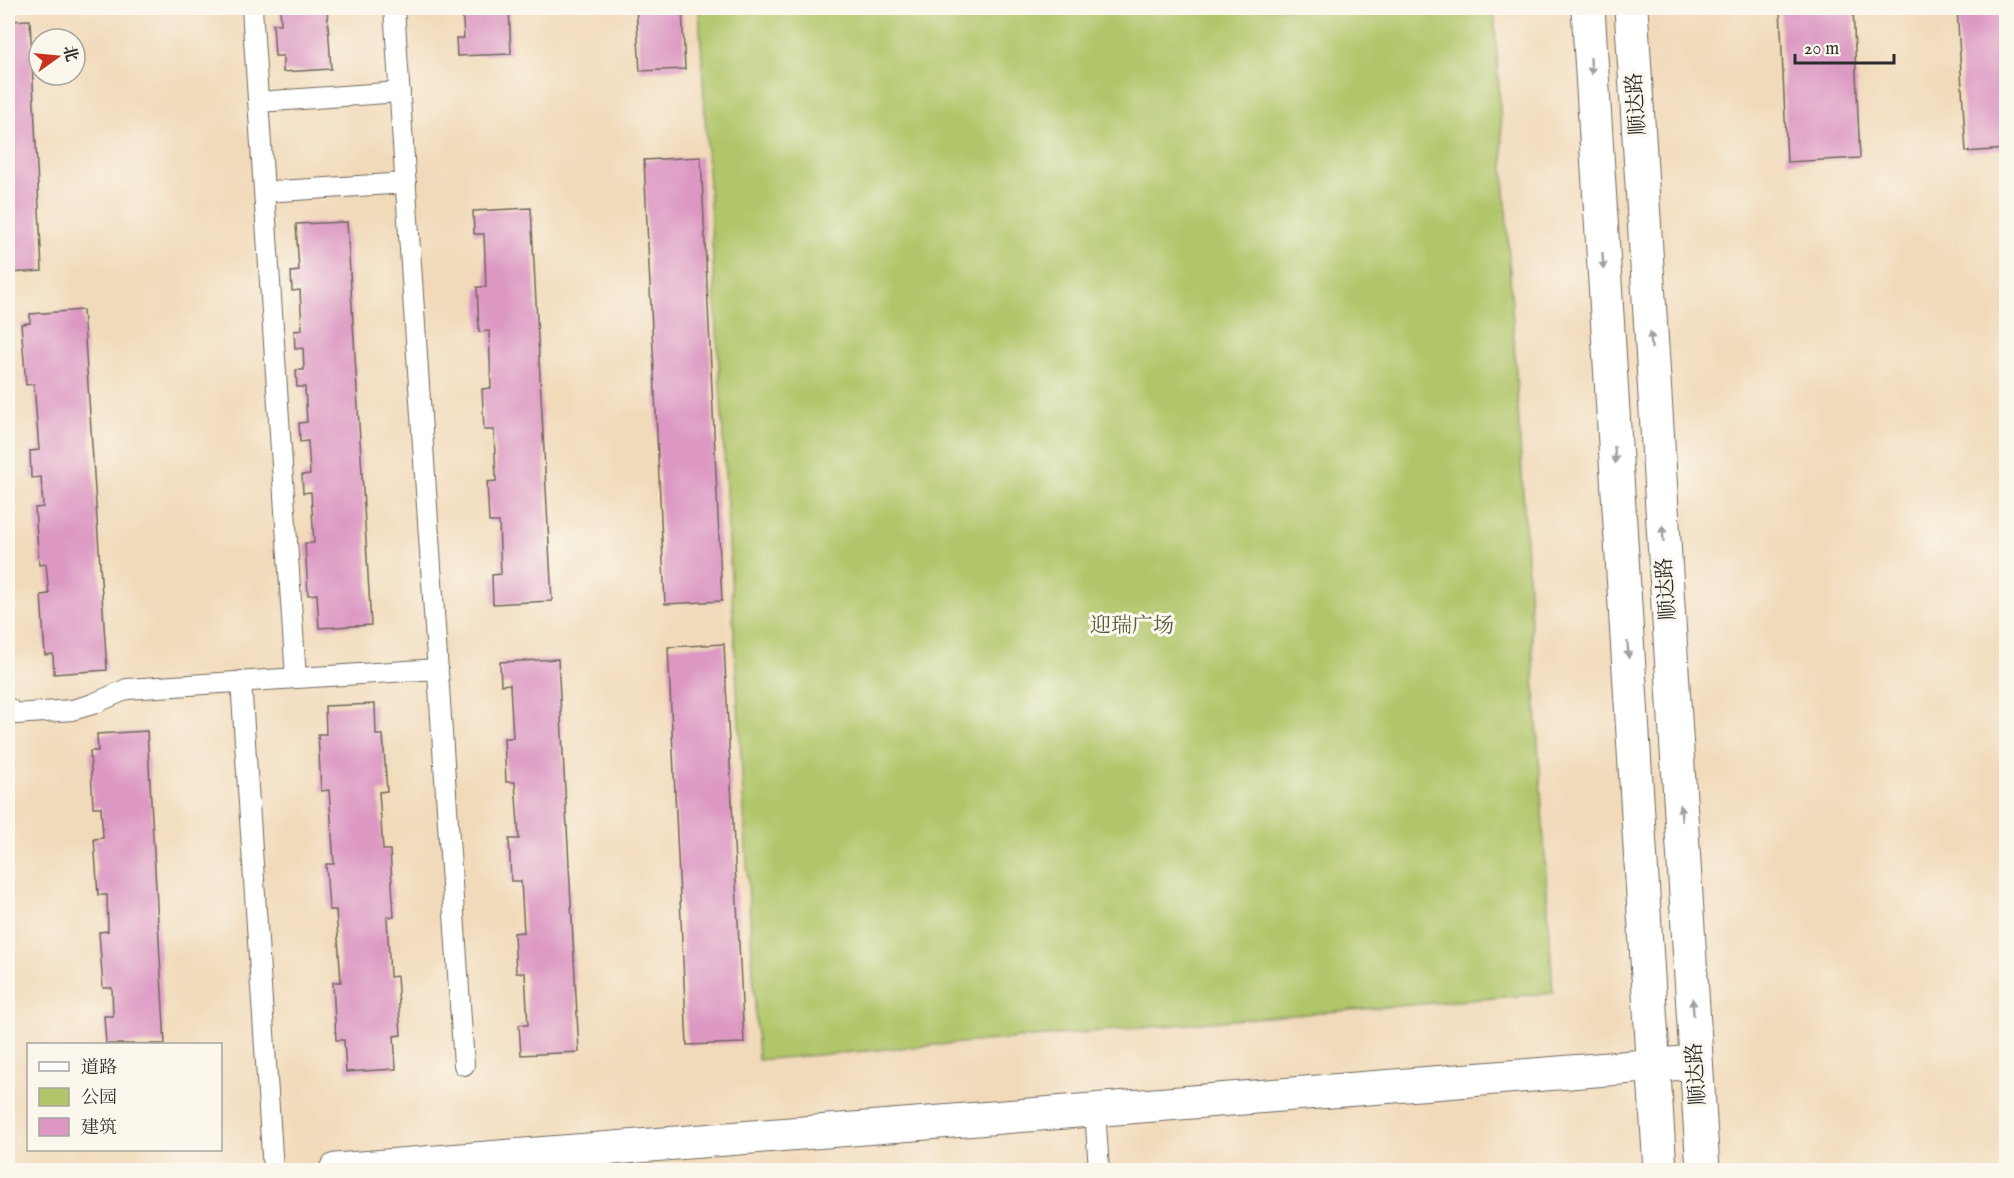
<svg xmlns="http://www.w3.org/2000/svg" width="2014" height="1178" font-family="'IM FELL English','Noto Serif SC',serif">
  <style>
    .built { fill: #f3cfdf }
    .green { fill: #b1c66b; stroke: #6e784b; stroke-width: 1.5 }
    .building { fill: #dc97c2 }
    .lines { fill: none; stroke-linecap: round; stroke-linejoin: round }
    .service-casing { stroke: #70685d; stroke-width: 22 }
    .tertiary-casing { stroke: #70685d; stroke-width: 35 }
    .secondary-casing { stroke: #70685d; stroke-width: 35 }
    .service { stroke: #fff; stroke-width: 20 }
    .tertiary { stroke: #fff; stroke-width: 33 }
    .secondary { stroke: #fff; stroke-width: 33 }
    .oneway { fill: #a0a0a0 }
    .labels { text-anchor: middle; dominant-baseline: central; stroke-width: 6; stroke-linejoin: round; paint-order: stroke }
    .street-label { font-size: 21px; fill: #2b2b2b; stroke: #fbf7ec }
    .park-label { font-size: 21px; fill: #535a3e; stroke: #fbf7ec }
  </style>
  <rect width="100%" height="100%" fill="#fbf7ec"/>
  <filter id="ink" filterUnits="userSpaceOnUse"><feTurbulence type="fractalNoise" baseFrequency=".0167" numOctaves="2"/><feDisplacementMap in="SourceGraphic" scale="12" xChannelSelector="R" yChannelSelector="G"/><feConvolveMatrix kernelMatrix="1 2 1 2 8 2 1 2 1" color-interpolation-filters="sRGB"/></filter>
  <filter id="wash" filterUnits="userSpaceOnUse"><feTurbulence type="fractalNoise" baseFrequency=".008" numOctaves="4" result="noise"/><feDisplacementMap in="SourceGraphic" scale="24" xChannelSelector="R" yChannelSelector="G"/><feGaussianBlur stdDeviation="1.35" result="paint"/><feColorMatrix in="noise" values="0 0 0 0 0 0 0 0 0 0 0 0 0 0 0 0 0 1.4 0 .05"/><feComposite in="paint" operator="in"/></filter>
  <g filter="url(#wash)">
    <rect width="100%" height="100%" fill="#f1daba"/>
    <path class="built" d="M1547,1162V1170H1450Z"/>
    <path class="green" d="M699,8H1494L1553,993L758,1060Z"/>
    <g id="blocks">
      <path class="building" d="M280,8H327L331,69L283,72V56H275L273,24H281Z
        M462,8H509L511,54L457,56L456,38H464Z
        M636,8H682L685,69L640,71Z
        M1780,8H1853L1860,158L1787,162Z
        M1957,8H2006V149L1966,152Z
        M30,20L42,271L8,273V21Z
        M701,157L722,601L665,604L644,160Z
        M531,208L552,601L493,604L492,575L501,574L499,522H489L487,482L496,481L494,430H484L482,389L491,388L489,331L479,332L477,287H486L484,234H474L473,211Z
        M347,222L371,625L319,628L317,594L308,595L305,543H314L311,492L303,493L302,475L310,474L308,441L300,442L299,423L307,422L305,387H297L296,370H304L303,348L295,349L294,331L302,330L300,290L292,291L291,272L299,271L296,224Z
        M83,310L107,670L54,674L53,654L45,655L41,595L49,594L46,564L39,565L35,508L43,507L41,477L31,478L30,451L39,450L34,384L26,385L21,324L30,323V314Z
        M724,644L744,1043L687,1045L668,647Z
        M558,659L579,1052L521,1055L519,1025H528L525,973H516L514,933L524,932L521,881H511L509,839H519L515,782H506L504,738H513L510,684L501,685L500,662Z
        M375,704L376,735H383L387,791L379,792L383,850H390L394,917H387L390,977L397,976L401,1035L394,1036L396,1069L346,1072L344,1040H336L333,982H341L336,910H329L326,864H334L329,790L321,791L318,734H326L325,706Z
        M147,731L165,1044H106L104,1016H113L112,988H103L99,932L108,931L107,895H98L94,839L103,838L101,807H93L90,751H98L97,734Z"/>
    </g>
  </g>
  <g filter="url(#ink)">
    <use href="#blocks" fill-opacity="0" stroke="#70685d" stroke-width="1.5"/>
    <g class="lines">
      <defs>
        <path id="service" d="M252,8L296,678
          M394,8L464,1065
          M258,102L400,92
          M264,192L406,183
          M241,681L273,1170
          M8,708L16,714L72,710L93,704L127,689L438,669
          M1095,1110L1099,1170"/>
        <path id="tertiary" d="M336,1170L1696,1062"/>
        <path id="secondary" d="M1588,8L1660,1170
          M1631,8L1703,1170"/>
      </defs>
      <use href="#service" class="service-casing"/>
      <use href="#tertiary" class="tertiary-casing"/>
      <use href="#secondary" class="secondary-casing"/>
      <use href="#service" class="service"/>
      <use href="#tertiary" class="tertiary"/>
      <use href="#secondary" class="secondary"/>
    </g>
    <defs><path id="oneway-solid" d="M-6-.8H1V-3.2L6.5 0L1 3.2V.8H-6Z" transform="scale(1.5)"/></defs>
    <g class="oneway">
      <use href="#oneway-solid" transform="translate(1591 66) rotate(86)"/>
      <use href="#oneway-solid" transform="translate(1603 261) rotate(86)"/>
      <use href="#oneway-solid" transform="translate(1651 340) rotate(-94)"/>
      <use href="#oneway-solid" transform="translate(1615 455) rotate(86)"/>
      <use href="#oneway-solid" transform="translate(1663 534) rotate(-94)"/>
      <use href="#oneway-solid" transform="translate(1628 650) rotate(86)"/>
      <use href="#oneway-solid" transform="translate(1681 813) rotate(-94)"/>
      <use href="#oneway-solid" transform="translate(1693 1007) rotate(-94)"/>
    </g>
  </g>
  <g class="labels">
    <g class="street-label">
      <text transform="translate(1637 104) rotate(-94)">顺达路</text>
      <text transform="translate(1667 589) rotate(-94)">顺达路</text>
      <text transform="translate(1697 1074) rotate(-94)">顺达路</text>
    </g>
    <g class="park-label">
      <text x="1132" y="626">迎瑞广场</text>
    </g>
  </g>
  <rect width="2014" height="1178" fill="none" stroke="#fbf7ec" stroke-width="30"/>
  <rect x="27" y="1043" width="195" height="108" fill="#fbf7ec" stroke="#a8a59f" stroke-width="1.5"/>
  <rect x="39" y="1062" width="30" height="9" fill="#ffffff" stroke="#a8a59f" stroke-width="1.5"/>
  <text x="81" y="1073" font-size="18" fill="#2b2b2b">道路</text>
  <rect x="39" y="1088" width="30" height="18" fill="#b1c66b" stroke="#a8a59f" stroke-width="1.5"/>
  <text x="81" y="1103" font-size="18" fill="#2b2b2b">公园</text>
  <rect x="39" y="1118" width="30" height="18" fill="#dc97c2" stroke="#a8a59f" stroke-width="1.5"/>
  <text x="81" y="1133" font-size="18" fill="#2b2b2b">建筑</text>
  <g transform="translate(57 57) rotate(75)"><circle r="28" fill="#fbf7ec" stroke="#a8a59f" stroke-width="1.5"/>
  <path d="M0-4.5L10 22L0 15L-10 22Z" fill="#c8321e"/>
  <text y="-9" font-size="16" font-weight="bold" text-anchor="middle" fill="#2b2b2b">北</text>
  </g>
  <path d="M1795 54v9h99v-9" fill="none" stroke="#2b2b2b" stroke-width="3"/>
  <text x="1804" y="54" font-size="18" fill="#2b2b2b" stroke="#fbf7ec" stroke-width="4.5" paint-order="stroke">20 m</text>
</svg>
